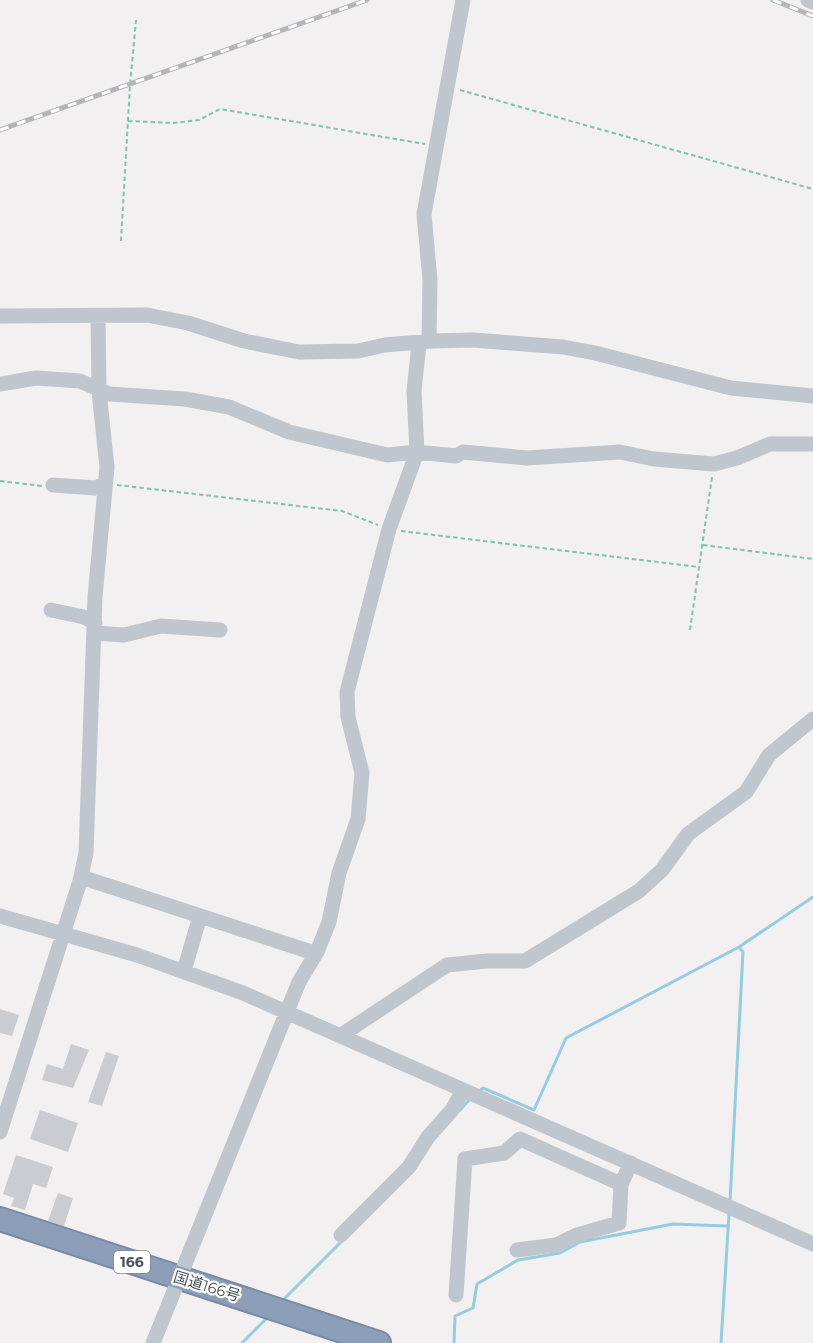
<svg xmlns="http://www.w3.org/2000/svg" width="813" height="1343" font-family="Montserrat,'Noto Sans JP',sans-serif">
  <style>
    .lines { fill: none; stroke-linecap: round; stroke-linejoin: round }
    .stream { stroke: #96cce2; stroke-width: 3 }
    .building { fill: #cbccd2 }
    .highway-casing { stroke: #798aa4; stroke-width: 26 }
    .path { stroke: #80c4a7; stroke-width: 2; stroke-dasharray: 4.5 3; stroke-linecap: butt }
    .minor { stroke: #c0c6cd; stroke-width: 15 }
    .highway { stroke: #8d9fb8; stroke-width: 22 }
    .rail-casing { stroke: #b3b5b9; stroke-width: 5 }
    .rail { stroke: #fff; stroke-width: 3; stroke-dasharray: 9; stroke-linecap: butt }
    .labels { text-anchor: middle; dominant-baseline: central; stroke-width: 4.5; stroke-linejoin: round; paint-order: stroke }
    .shield { fill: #fff; stroke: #80868c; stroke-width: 1.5 }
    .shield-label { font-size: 14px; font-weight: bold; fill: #4a525b }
    .street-label { font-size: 15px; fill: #4a525b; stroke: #fff }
  </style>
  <rect width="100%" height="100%" fill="#f2f0f0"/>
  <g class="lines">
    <path class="stream" d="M478,1092L483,1088L534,1110L566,1038L739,947L813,897
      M459,1111L471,1098
      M730,1201L743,952L739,947
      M282,1301L343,1240
      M242,1343L270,1315
      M454,1343L455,1316L473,1308L477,1284L518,1260L560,1253L580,1242L673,1224L727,1226
      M721,1343L729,1214"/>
  </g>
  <path class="building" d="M0,1009L19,1015L12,1036L0,1033Z
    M71,1044L89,1050L73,1088L42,1080L47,1064L63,1069Z
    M106,1052L119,1056L102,1106L88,1102Z
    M40,1110L78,1123L68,1152L30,1139Z
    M16,1155L53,1167L46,1188L33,1184L25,1210L11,1206L14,1198L3,1194Z
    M58,1193L73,1198L64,1226L48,1221Z"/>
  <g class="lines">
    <defs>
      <path id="highway" d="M0,1219L379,1343"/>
    </defs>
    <use href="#highway" class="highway-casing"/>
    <path class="path" d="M460,90L813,189
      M128,121L173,123L199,120L220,109L425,144
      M121,241L130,85L136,20
      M0,481L42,486
      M117,485L342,511L378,525
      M401,531L699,567
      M703,545L813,559
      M690,630L712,477"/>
    <path class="minor" d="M808,0L813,2
      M0,316L147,315L188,323L244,341L299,352L358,351L385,345L431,341L473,340L563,347L595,353L731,388L813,396
      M429,341L430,280L424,214L463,0
      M0,384L36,378L80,381L109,394L185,399L229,407L289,432L387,455L417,452L456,456L463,452L527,458L620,452L654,459L714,464L737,458L770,444H813
      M53,485L96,488L105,483
      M51,610L84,617L95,623
      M94,633L124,635L161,626L220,630
      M81,877L308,951L314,957
      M0,916L137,955L243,993L813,1244
      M184,971L200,916
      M340,1036L447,965L487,961H525L639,891L662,870L688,834L746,792L769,755L813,719
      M0,1132L80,881L86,853L95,597L107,467L99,391L98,316
      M341,1235L409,1167L428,1137L452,1110L463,1090
      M517,1250L556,1245L577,1235L619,1223L621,1184L631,1163
      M456,1295L465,1159L504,1153L520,1139L621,1184
      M153,1343L299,982L317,952L329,922L339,873L358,819L362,773L348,717L347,692L389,529L417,452L414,391L419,344"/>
    <use href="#highway" class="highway"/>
    <defs>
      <path id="rail" d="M773,0L813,16
        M0,130L367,0"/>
    </defs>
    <use href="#rail" class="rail-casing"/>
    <use href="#rail" class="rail"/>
  </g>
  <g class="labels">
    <rect class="shield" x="114" y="1251" width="36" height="22" rx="4.5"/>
    <g class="shield-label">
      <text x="132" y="1262">166</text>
    </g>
    <g class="street-label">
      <text transform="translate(207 1286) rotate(17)">国道166号</text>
    </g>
  </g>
</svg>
